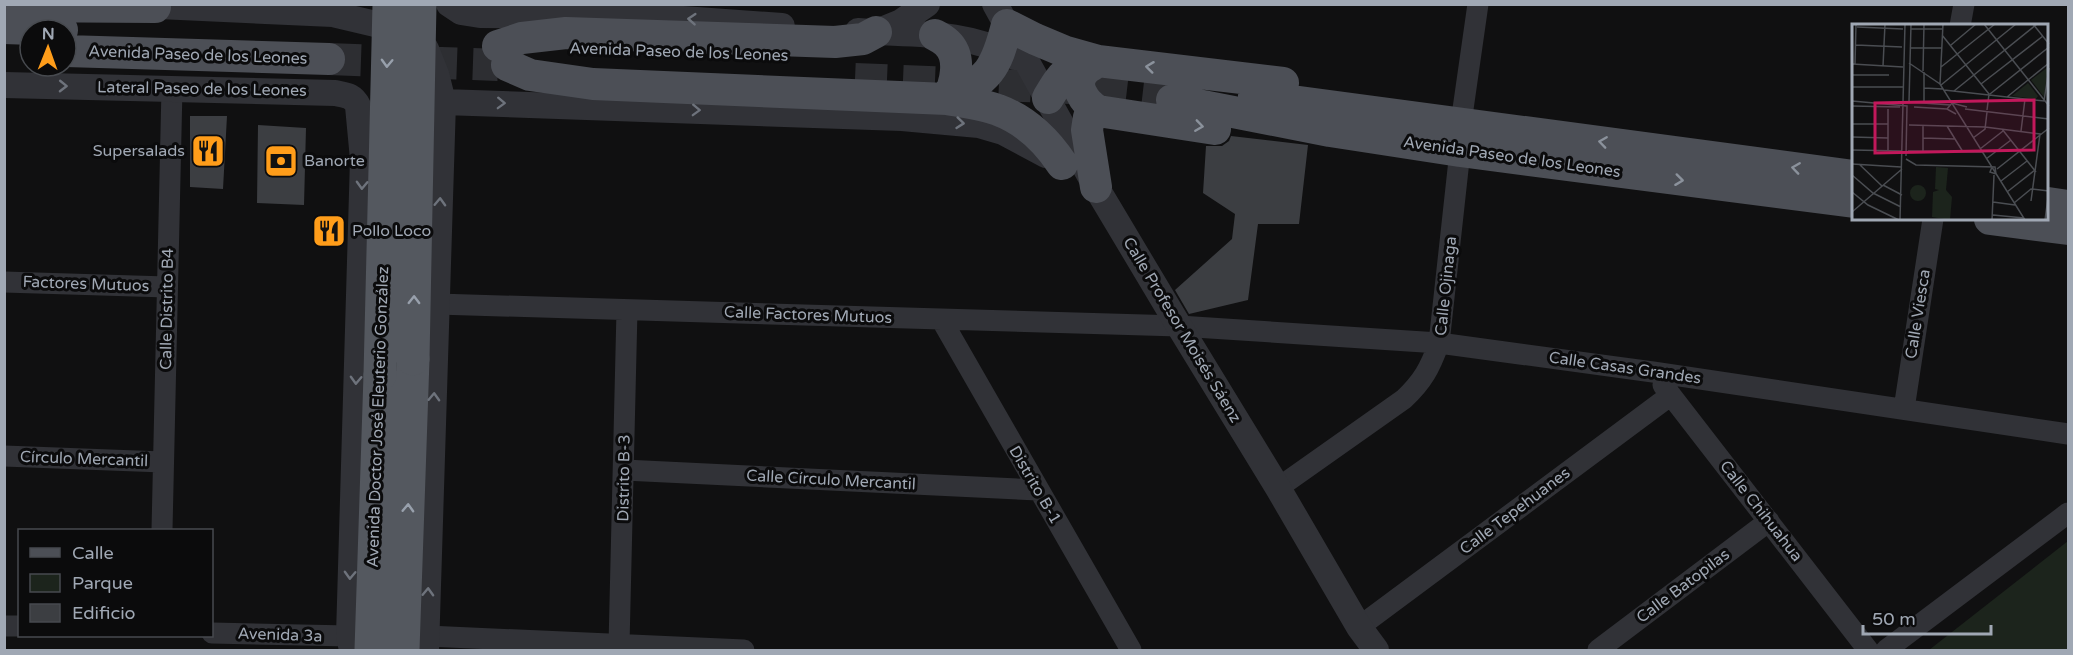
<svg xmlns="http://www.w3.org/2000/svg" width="2073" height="655" font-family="'Varela Round',sans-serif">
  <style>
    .green { fill: #1c241c }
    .building { fill: #3c3e42 }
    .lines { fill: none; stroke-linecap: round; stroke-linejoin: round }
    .primary-tunnel { stroke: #2d2e32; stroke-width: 32; stroke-dasharray: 32 16; stroke-linecap: butt }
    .minor { stroke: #313237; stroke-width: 21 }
    .tertiary { stroke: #313237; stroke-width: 26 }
    .primary { stroke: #4c4f56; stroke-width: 32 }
    .trunk { stroke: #54585f; stroke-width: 33 }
    .trunk-bridge { stroke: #54585f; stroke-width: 33 }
    .oneway { stroke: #6e737c }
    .oneway2 { stroke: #98a0ac }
    .oneway3 { stroke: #8b929c }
    .labels { text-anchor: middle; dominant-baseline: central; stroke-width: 6; stroke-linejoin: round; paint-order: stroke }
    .street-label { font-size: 16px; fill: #a0a8b4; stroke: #0b0b0c }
    .poi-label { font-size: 16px; fill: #a0a8b4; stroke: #0b0b0c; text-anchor: start }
    .inset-road { fill: none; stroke: #4a4d52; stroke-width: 1.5 }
    .view { fill: #c2185b; fill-opacity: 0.15; stroke: #c2185b; stroke-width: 3 }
    .inset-edge { fill: none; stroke: #a0a8b4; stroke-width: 3 }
  </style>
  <rect width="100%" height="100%" fill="#101011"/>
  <path class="green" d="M2068,541V650H1929Z"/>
  <path class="building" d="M190,116H227L223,189L190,187Z
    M258,125L306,128L304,205L257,203Z
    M1231,136L1308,145L1299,224H1258L1248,300L1189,314L1175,290L1232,239L1235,214L1203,193L1206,146H1222L1229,141Z"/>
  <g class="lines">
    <path class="primary-tunnel" d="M329,59L498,65
      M855,79L1070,88L1172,100"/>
    <path class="minor" d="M1960,26L1964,4
      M1461,123L1478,4
      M4,282L167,287
      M437,304L1179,326L1439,343L1653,372L2068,434
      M941,319L1131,650
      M1663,385L1868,650
      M1904,409L1933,219
      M4,456L163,462
      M624,470L1038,490
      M1278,488L1404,399C1423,381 1430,368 1439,343L1460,151
      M162,530L172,88
      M4,626H20
      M1359,627L1671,395
      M212,633L349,636
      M427,636L744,650
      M619,645L627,310
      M1598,650L1769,521
      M1886,650L2068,513"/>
    <path class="tertiary" d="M449,4L461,12L480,15L641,16L782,26
      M995,4L1096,187L1179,326L1278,488L1359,627L1376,650
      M137,5L333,14L388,27L406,34L426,49L436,74L443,102L426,650
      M858,31C914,35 963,30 1015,57
      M879,31L901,22L927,4
      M4,85L335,93C345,95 353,95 358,106L363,159L349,636L352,650
      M443,102L902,118L979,125L1003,132L1046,155"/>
    <path class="primary" d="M4,6L155,7
      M4,28L62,30
      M935,35C939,37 944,40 947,43C962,57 956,84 947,99
      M498,46L522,38L566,33L835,42L863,39L876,32
      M66,51L329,59
      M1098,61C1094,64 1088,67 1085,70C1071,85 1085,103 1098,111
      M507,65L530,75L593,84L947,99C963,102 983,104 998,110C1025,120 1046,140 1062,164
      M1254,96L1854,176
      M1048,98C1063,73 1065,69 1094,62
      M947,99C989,80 996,69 1007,25L1035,39L1066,52L1098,61L1283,83
      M1172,100L1330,131L1460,151L1854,202
      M1096,187L1087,130L1089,117L1098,111L1215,129
      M2048,203L2068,206
      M1990,219L2068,229"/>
    <path class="trunk" d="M371,650L380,375
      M403,650L413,359"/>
    <path class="trunk-bridge" d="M413,359L420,4
      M380,375L389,4"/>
  </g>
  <defs><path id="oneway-chevron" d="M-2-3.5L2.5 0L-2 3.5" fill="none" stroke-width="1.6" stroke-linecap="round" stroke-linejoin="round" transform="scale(1.5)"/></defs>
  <g class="oneway">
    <use href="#oneway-chevron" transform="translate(692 19) rotate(-176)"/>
    <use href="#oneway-chevron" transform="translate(63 86) rotate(1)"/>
    <use href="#oneway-chevron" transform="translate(501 103) rotate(2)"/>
    <use href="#oneway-chevron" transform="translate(696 110) rotate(2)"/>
    <use href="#oneway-chevron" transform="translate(960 123) rotate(6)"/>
    <use href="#oneway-chevron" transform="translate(362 185) rotate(92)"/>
    <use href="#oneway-chevron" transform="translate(440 202) rotate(-88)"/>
    <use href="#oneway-chevron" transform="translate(356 380) rotate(92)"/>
    <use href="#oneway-chevron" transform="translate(434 397) rotate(-88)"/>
    <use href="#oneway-chevron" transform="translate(350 575) rotate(92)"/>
    <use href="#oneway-chevron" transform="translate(428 592) rotate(-88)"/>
  </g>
  <g class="oneway2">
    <use href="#oneway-chevron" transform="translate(387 63) rotate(92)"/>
    <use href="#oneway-chevron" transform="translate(414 300) rotate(-89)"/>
    <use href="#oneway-chevron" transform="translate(408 508) rotate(-88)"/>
  </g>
  <g class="oneway3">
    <use href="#oneway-chevron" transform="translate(1150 67) rotate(-173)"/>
    <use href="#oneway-chevron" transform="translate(1199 126) rotate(8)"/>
    <use href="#oneway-chevron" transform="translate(1603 142) rotate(-172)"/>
    <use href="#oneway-chevron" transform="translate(1796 168) rotate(-172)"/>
    <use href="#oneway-chevron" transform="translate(1679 180) rotate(7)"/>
  </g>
  <defs>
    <symbol id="restaurant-square" viewBox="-11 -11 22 22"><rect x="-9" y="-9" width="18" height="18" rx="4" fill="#ff9d1a" stroke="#0b0b0c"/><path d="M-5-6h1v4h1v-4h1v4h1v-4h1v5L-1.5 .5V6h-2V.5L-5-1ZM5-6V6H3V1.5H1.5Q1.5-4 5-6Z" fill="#111"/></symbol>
    <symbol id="bank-square" viewBox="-11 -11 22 22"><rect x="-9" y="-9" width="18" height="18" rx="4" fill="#ff9d1a" stroke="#0b0b0c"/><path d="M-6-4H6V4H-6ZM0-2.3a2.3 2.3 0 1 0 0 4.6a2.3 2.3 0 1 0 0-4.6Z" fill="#111"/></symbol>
  </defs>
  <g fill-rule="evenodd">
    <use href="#restaurant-square" x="189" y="132" width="38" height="38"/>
    <use href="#bank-square" x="262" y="142" width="38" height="38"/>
    <use href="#restaurant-square" x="310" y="212" width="38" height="38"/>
  </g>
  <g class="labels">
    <g class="street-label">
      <text transform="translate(679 52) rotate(2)">Avenida Paseo de los Leones</text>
      <text transform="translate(198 55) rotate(2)">Avenida Paseo de los Leones</text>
      <text transform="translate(202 89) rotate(1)">Lateral Paseo de los Leones</text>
      <text transform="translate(1512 157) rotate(8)">Avenida Paseo de los Leones</text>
      <text transform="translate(86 284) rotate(2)">Factores Mutuos</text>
      <text transform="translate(1446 286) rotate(-84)">Calle Ojinaga</text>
      <text transform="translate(167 309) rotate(-89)">Calle Distrito B4</text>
      <text transform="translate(1918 314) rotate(-81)">Calle Viesca</text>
      <text transform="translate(808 315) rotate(2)">Calle Factores Mutuos</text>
      <text transform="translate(1182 330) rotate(59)">Calle Profesor Moisés Sáenz</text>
      <text transform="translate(1625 368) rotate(8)">Calle Casas Grandes</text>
      <text transform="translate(378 417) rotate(-88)">Avenida Doctor José Eleuterio González</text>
      <text transform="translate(84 459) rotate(2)">Círculo Mercantil</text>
      <text transform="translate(624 478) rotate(-89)">Distrito B-3</text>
      <text transform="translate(831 480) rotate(3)">Calle Círculo Mercantil</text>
      <text transform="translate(1035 485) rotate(60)">Distrito B-1</text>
      <text transform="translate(1515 511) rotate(-37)">Calle Tepehuanes</text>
      <text transform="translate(1761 511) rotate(52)">Calle Chihuahua</text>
      <text transform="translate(1683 586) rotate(-37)">Calle Batopilas</text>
      <text transform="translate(280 635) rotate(2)">Avenida 3a</text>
    </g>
    <g class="poi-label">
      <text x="185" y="151" text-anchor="end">Supersalads</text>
      <text x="304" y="161">Banorte</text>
      <text x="352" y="231">Pollo Loco</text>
    </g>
  </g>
  <g transform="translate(1852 24)">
    <rect width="196" height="196" fill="#101011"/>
    <path d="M196,43L192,73L179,56ZM176,59L186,72L184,75L160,72ZM84,143L96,144L94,166L100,173L98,196L80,193L81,168L87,166L83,165ZM58 169a8 8 0 1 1 16 0a8 8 0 1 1-16 0Z" fill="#1c241c"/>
    <path class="inset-road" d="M59,0L57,78L99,81M132,0L197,82M181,0L197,20M5,3L51,5M59,5H91M90,11L137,70L135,86M4,21L50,23M99,21L124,0M58,24H90M57,39L88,60L173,196M0,40L51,43M3,40L4,0M31,42L33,0M89,43L143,0M71,47L72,0M0,51H37M88,60L91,0M129,60L191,12M89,61L164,0M0,63H51M72,64L91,65M92,66L192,77L197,44M102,67L185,0M138,70L197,23M155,73L197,39M0,77L55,82L54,132M72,79V48M0,82L48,83M62,83L95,85L104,90M95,85L100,79L115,83M113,85L197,95M0,100H36M57,101L133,103L188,110L179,177M95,102L111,128M150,105L184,148M169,107L173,75M0,113L36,114M71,114L103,115M121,114L133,105L135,88M128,125L151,107M0,126L50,127M36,127V85M56,127L130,128M71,127V102M54,135L64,141L143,143L144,150L138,148L140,143M134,135L159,116M0,140L49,143M7,140L30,162M145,145L197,104M0,151L21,169L49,183M149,157L175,137M31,161L50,171M0,168L16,181L47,196M155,168L183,146M141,178L163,181M162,179L179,165L197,167M0,188L50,145M141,191L172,194M48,196L53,0M140,196L142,151M193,196L197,166"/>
    <path class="view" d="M182,76V126L23,129V79Z"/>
    <rect width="196" height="196" class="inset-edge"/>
  </g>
  <rect width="2073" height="655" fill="none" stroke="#a0a8b4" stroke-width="12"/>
  <rect x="18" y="529" width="195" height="108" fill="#0b0b0c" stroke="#474a4f" stroke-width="1.5"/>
  <rect x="30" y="548" width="30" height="9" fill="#4c4f56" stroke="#474a4f" stroke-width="1.5"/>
  <text x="72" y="559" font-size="18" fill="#a0a8b4">Calle</text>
  <rect x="30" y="574" width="30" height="18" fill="#1c241c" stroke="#474a4f" stroke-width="1.5"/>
  <text x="72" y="589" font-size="18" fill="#a0a8b4">Parque</text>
  <rect x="30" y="604" width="30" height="18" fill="#3c3e42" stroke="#474a4f" stroke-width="1.5"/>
  <text x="72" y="619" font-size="18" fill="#a0a8b4">Edificio</text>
  <g transform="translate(48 48) rotate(1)"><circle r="28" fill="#0b0b0c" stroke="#474a4f" stroke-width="1.5"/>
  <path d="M0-4.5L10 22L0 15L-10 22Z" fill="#ff9d1a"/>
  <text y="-9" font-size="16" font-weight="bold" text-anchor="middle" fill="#a0a8b4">N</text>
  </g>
  <path d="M1863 625v9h128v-9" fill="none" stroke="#a0a8b4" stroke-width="3"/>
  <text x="1872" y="625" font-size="18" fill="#a0a8b4" stroke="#0b0b0c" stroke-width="4.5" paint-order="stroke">50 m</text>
</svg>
